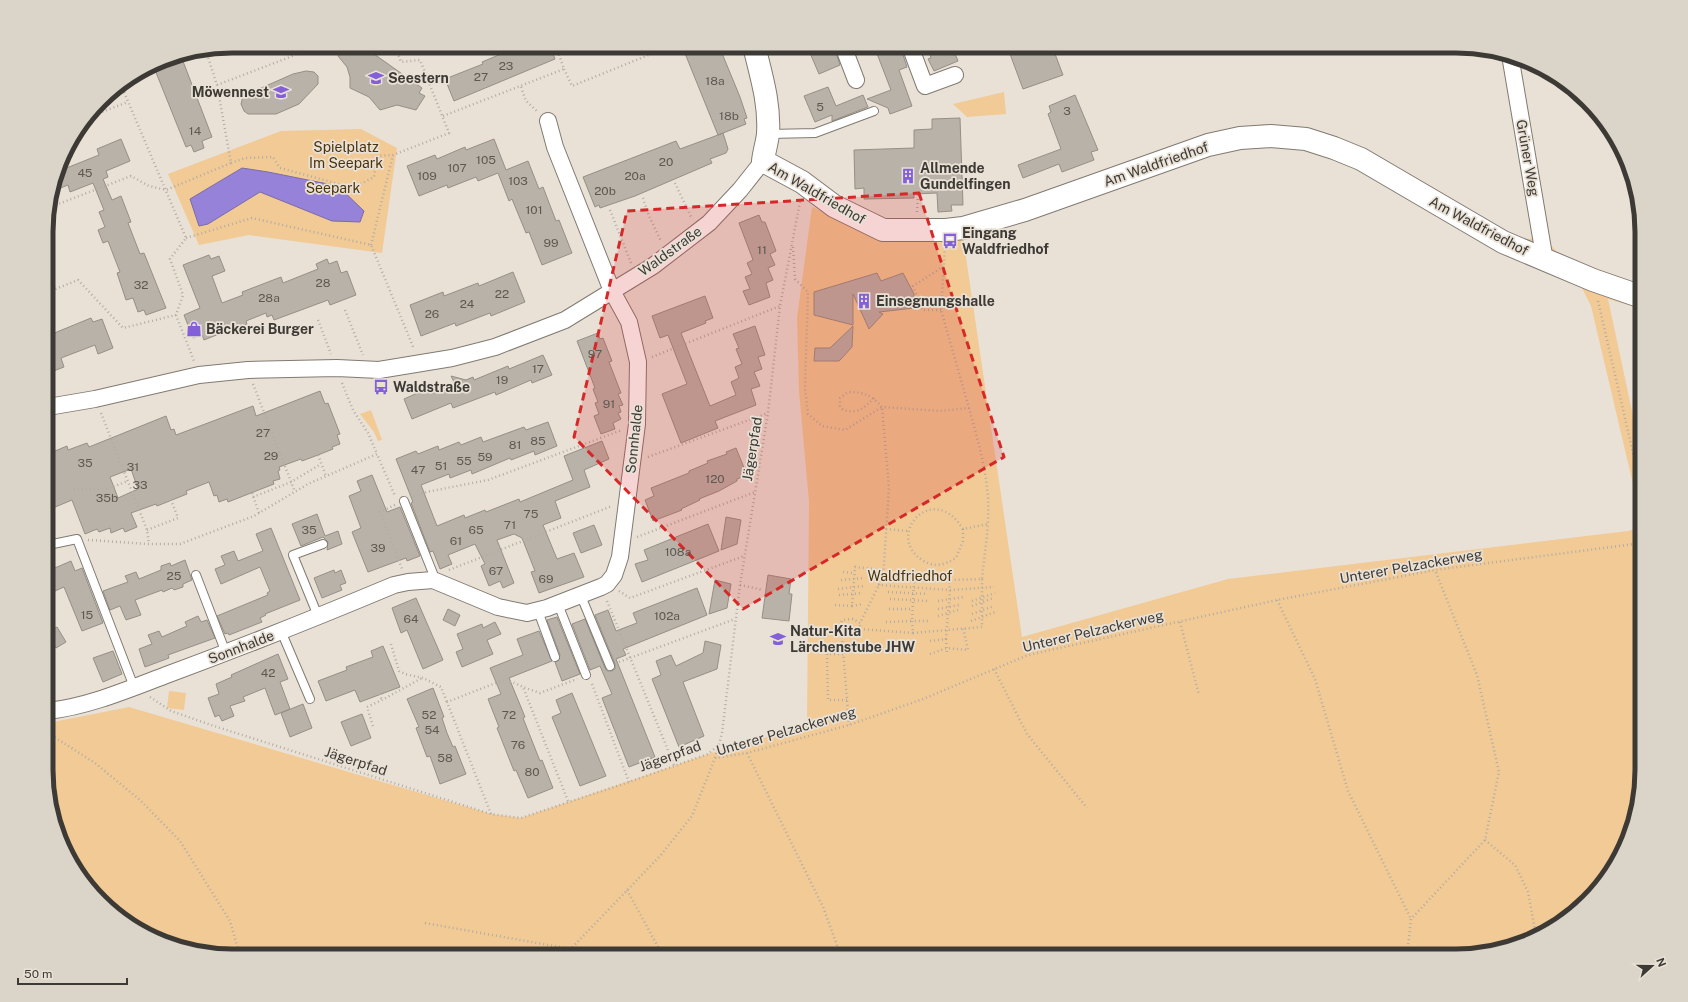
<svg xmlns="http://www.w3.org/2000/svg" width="1688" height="1002" font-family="'Public Sans',sans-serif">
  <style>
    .green { fill: #f1ca95 }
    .water { fill: #9682d8; stroke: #7b6ca7 }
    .building { fill: #b9b2a8; stroke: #968f85; fill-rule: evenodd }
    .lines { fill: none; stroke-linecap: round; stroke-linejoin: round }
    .lane-casing { stroke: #817a71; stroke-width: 10 }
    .street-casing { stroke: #817a71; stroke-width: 18 }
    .secondary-casing { stroke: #817a71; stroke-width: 24 }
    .path { stroke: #b3aca3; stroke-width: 2.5; stroke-dasharray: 1 3; stroke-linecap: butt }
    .lane { stroke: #fff; stroke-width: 8 }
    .street { stroke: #fff; stroke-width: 16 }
    .secondary { stroke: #fff; stroke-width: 22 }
    .marked { fill: #d62828; fill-opacity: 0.2; stroke: #d62828; stroke-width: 3; stroke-dasharray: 8 5; stroke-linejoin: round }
    .labels { text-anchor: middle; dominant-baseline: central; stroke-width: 3.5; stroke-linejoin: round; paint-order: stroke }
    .number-label { font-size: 12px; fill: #5c5852 }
    .poi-label { font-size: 14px; font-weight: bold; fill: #3d3a36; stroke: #e9e1d6; text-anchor: start }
    .park-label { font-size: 14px; fill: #4a320b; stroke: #e9e1d6 }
    .street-label { font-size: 14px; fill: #3d3a36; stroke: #e9e1d6 }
    .rim { fill: none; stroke: #3d3a36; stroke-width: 5 }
  </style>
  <rect width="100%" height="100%" fill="#e9e1d6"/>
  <path class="green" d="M1519,58L1551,245L1556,251L1566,258L1642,285V309L1608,299L1642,458V522L1591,306L1582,288L1523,259L1336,157L1298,148L1210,135L1263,124L1290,127L1330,136L1378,157L1522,240L1534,238Z
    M1004,92L1006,114L967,117L953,104Z
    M361,129L397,148L382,253L249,235L199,245L168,174L281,131Z
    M812,207L888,240L963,237L1022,637L1228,579L1628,531L1642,527V782L1617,863L1587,902L1549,931L1468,956H232L184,950L139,931L77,873L48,794V723L129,707L491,814L521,818L708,754L807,725L809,502L799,391L797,318Z
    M371,410L382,440L378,441L374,432L360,414Z
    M169,691L186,693L184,710L167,708Z"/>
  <path class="water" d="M242,168L268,172L338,186L364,211L360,222L332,221L260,192L208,224L199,226L190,199Z"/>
  <path class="building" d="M344,46H362L374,54L422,88L419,93L425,96L416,110L397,105L380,110L369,97L350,88V77L347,67L338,56Z
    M520,46H550L555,59L454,101L445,79L483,64L482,62Z
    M682,46H719L740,97L747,118L744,119L746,124L718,135L723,133L728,149L726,153L710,159L712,163L635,196L600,208L599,205L595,207L583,177L676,141L680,149L718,135Z
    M807,46H834L840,65L819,74Z
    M874,46H900L907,67L899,70L912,106L890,114L888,108L867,99L891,90Z
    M943,46H948L950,50L953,49L958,61L934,71L928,59L931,58L929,52Z
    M1007,46H1052L1063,75L1023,89Z
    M181,56L212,137L202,141L204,148L194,152L191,145L186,147L153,65L161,60Z
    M306,71L314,72L318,76V84L299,104L276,114H248L244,111L241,104L243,96L293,74Z
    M828,87L836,106L863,95L868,107L832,121V115L815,122L804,96Z
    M1075,95L1098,150L1091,152L1094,160L1062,172L1059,164L1023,178L1018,165L1061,149L1048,114L1051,112L1049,106Z
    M960,118L963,205H951L952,211L938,212L937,193L914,194V198L864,199V188L855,189L854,150L914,148V130L932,129V119Z
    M121,139L130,161L106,171L108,177L103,179L112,200L121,196L131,222L128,223L140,254L144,253L166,308L146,315L144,310L138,312L133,298L126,300L117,273L120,272L108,241L103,243L98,230L105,227L99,212L104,210L93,183L70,192L68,185L53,191L59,171L99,155L97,149Z
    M494,139L506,170L528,161L539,189L543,187L556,221L559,220L572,253L542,265L529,232L526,233L512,199L509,201L498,173L478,181L476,177L448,188L447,185L419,196L407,166L435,155L437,159L465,147L466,150Z
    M759,215L762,222H765L776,251L770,254L775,265L768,268L773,280L766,283L770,297L749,305L743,291L750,289L745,277L752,274L747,263L753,260L739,223Z
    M209,255L211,259L219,256L225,271L212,276L222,303L243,295L242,292L281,277L283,283L318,269L316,264L327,259L329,264L337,261L341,273L347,271L356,295L330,305L328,300L274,320L272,315L267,317L266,313L246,321L247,324L220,335L219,334L204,340L202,335L193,338L184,315L200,308L183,265Z
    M513,272L525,302L491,316L490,313L456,326L455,323L421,336L410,305L443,292L444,296L478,283L479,286Z
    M877,273L881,281L903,273L914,294V308L879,312L883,314L869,329L853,294V325L814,315V292Z
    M705,296L713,318L705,321L706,323L681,333L710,406L736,395L731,382L739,378L735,367L742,364L736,349L739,348L733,334L755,326L765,355L758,357L762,369L754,372L760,386L751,389L756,405L715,421L718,428L681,443L662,394L687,384L668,335L660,338L652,316Z
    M91,318L93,322L102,319L113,348L98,354L95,345L61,358L64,367L51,372L48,364V340L53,338L52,334Z
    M853,326L852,347L841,359L839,361H814L815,348H830Z
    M598,333L600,339L603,338L612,361L609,362L621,393L618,394L623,405L619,406L621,412L618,413L621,419L613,423L615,429L601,434L594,416L599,414L595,403L598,402L593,389L595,388L577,341Z
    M543,355L552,375L532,383L531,380L496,395L495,392L453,408L451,403L412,419L404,399L431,387L434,393L455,384L451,376L466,380L473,377L474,380L508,366L509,369Z
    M320,391L325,404L328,403L340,434L337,435L340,444L332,447L333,449L318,455L302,461L301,459L279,467L280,470L278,471L280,479L273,481L274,484L228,502L227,499L219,502L217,495L214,496L209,482L186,491L187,494L157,506L156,504L131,513L137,527L125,532L123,528L111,533L110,528L99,532L97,529L85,534L72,500L48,510V454L67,446L68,450L87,443L89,447L166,416L171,430L174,429L176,435L253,406L256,416ZM131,469L138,489L118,498L110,477Z
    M548,422L557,446L535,455L534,451L511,460L510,458L472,474L471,470L450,478L449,474L421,485L437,526L464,515L465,518L485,510L486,512L519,499L520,502L573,480L564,456L602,441L609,459L584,470L590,487L555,501L561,518L543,525L557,559L574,553L584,577L539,593L531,572L535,571L522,538L514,534L497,540L514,583L503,588L500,581L489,586L481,566L485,564L475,544L448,555L452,564L440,569L433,551L430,552L411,503L413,502L396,459L416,451L418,454L438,446L439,450L459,442L461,445L481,437L483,442L524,427L526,430Z
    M736,448L747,475L737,479V481L719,491L699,499L700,500L681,509L682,510L653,521L645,500L654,496L651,488L689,473V471L708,463L707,461L727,454L726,452Z
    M372,475L387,512L400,507L420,556L407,561L406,558L368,572L352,532L361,528L349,496L361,491L357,481Z
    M317,514L325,536L338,531L342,544L327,550L328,542L323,537L301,546L292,524Z
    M726,517L741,520L737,544L721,550Z
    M708,524L719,551L642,582L635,564L648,560L644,550Z
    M594,525L602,545L581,553L573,533Z
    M271,528L300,600L265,614L266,615L260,618L262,622L229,635L228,633L225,634L217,616L268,595L267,593L270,591L260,567L221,584L215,569L225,565L221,556L234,551L238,561L263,551L256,534Z
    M185,560L192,580L183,584V587L174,590L172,588L163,592L162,590L135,600L141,615L126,620L120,606L110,610L103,591L128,582L125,576L136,572L139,579L161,570V566L170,563L171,566Z
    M71,561L75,571L82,568L103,623L82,631L64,587L55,591L48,572V571Z
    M334,570L335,573L341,570L346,583L340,585L342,590L322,598L314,578Z
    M768,575L791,579L789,594H792L789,621L762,618Z
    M715,580L731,584L727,608L709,614Z
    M697,588L707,615L623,649L626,655L616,659L655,757L629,767L602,698L612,694L600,666L590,670L572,624L585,619L605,668L607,671H612L615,669V664L595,615L608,610L616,631L637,623L633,613Z
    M416,598L443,660L423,669L407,630L401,633L392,608Z
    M448,609L460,615L455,626L443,620Z
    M198,616L201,622L207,620L215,638L168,655L169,658L145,667L139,649L152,644L148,635L159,631L162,637L187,626L185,622Z
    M557,617L580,674L562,681L555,662L559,660L560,655L547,620Z
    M495,622L501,634L487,640L493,654L462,667L456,652L463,649L457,634L482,624L483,628Z
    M57,627L66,642L56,648L48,632Z
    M539,631L552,661L509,678L525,717L523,718L540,761L542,760L553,788L528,798L516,770L514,771L497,728L499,727L488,699L501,694L490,668L523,655L517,639Z
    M705,641L721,645L717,669L683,682L704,736L679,747L652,679L661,675L656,661L671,655L676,666L703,653Z
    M383,646L400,687L360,702L355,690L326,701L318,681L347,670L346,667L373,657L371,651Z
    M113,651L122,674L103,682L93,658Z
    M278,654L288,679L280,682L290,709L275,715L265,688L243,697L245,701L230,706L234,716L222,721L219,715L215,717L208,698L219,694L216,684L232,677L231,675Z
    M433,688L444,717L442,718L447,733L453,747L455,746L466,774L440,784L430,756L427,757L416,728L419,727L407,699Z
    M572,693L606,776L580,786L552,717L561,713L556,700Z
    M303,704L312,728L290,737L281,713Z
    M362,714L371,738L351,746L341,722Z"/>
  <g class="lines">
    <defs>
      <path id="lane" d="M769,134L815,133L874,111
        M404,501L434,576L433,580
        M48,545L77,539L134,687
        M196,575L226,653
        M581,596L610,666
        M558,604L586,675
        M538,611L555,657
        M318,616L293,555L323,544
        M281,631L310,699"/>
      <path id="street" d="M843,46L856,80
        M910,46L925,86L955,75
        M1510,55L1545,261
        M48,407L95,399L199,375L248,370L337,368L379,370L452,358L495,347L565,320L653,266L709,223L740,190L763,161
        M48,711C90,706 129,689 169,674C245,646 320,616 394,585L408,582L433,580L498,607L527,613L547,608L601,587L607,584L614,575L620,557L637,424L638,362L629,322L612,291L555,147L548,121"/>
      <path id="secondary" d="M754,46C761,75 770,103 768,134C767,143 764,152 763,161L802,182L834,206L883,230H946L963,228L1025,210L1208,145L1240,138L1271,136L1306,139L1334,148L1361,159L1503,242L1593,280L1642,297"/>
    </defs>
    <use href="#lane" class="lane-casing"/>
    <use href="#street" class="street-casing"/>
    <use href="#secondary" class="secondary-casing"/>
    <path class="path" d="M564,69L572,86L671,46
      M121,85L186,238L170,259L183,295L176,315L194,361
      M217,85L290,57L314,46
      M521,87L526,101L538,112
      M91,116L128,102
      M443,116L564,69L556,46
      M231,163L245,158L273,157L280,168L353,188L374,177L377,156L393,155L449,133L420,60L401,62L395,46
      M675,183L692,219
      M643,198L649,216L661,241
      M48,208L131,176L149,186L166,190L231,163L217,85L206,51
      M610,210L631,263
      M917,212L918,194
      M186,238L252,218L371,245L414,349
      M371,245L393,155
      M793,247L795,279L808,292L805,388L808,414L822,426L845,430L882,407L889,488L883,577L860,623L853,619L842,620L839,629L842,637L852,635L860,629V623
      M48,292L78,280L123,328L176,315
      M1598,301L1642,492
      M345,310L363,355
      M941,310H922L913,286L944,266
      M318,320L331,354
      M652,357L780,306
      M342,383L353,410L368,433L377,454
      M253,384L295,492
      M874,398C863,409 858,414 843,410L840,406V398L848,392C864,392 871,395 882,407L940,411L969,408L941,310L945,246
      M101,413L147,530L149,544
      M263,433L271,430
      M318,455L326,476
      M271,456L280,452
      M648,457L768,413
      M74,489H107L128,481
      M252,493L259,513
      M253,497L291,482L321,464
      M414,497L426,492L488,480L622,430
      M395,505L380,512L402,569
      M886,529L908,531
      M963,529V541L956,558C944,565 935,568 922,560C884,535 933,480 963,529L988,524
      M147,530L178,518L171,500
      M637,537L755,492
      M88,540L149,544H180L254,516L308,484L377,454L395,496
      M449,570L612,506
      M843,572L855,573
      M883,577L914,581L982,579C985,549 991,517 987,487C984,460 976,434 969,408
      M841,580L865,578
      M740,585L763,590
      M878,585L950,590L994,587
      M838,589L864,586
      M619,591L630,598L744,556
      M888,592L928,594
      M839,595L863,593
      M890,599L929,601
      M1277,600L1315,679L1348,791L1411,919
      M607,601L674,765
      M938,601L964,597
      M972,601L995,593
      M835,605L852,606L855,567L883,570
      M852,606L863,604
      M972,606L993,598
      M889,609H912
      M938,609L959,605
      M972,614L994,606
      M938,616L958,610
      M971,621L995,612
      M886,622L912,621L914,581
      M1180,622L1199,695
      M860,629L913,633L912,621H928
      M913,633L982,627V579
      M842,637L849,725
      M946,639L947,654
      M930,641L946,639L950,590L949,580
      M391,644L399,671L405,674L423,678L441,687L447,702
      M843,654H827L828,700H847
      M930,654L947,648L968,650L963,628
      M619,662L735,619
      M994,669L1027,734L1087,808
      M592,684L629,782
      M379,694L382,700
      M150,697L171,711L214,726L491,814L521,818L629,782L708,754L719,745L722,733L740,585L768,413L780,306L800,202
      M373,726L367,707L382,700L422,678
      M48,733L95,763L140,800L180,841L230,921L240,956
      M747,753L823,907L841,956
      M715,758L719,745
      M568,801L523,687L540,693L577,679
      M491,814L447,702L506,679L523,687
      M1485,840L1515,865L1528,892L1536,935
      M75,867L77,873
      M627,890L663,956
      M425,923L571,949
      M564,956L660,856L692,816L715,758L747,753L849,725L923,699L1028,655L1277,600L1435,570L1642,543
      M1407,956L1411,919L1485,840L1499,772L1477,675L1435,570"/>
    <use href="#lane" class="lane"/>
    <use href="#street" class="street"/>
    <use href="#secondary" class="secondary"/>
  </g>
  <path class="marked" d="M919,193L1004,457L743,609L574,437L627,211Z"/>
  <defs>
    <symbol id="school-bare" viewBox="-9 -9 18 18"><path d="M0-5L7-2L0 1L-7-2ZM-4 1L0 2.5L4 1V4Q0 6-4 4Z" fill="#835fda" stroke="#e9e1d6" stroke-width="2.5" paint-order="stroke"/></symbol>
    <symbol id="building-bare" viewBox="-9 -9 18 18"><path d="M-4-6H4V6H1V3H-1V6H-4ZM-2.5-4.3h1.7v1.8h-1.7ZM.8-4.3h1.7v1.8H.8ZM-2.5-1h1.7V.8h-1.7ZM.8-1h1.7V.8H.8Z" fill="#835fda" stroke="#e9e1d6" stroke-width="2.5" paint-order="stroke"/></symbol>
    <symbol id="bus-bare" viewBox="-9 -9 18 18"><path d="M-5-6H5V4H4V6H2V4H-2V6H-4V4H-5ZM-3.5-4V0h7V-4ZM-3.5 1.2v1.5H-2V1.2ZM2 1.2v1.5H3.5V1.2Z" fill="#835fda" stroke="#e9e1d6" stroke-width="2.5" paint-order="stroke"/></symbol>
    <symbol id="shop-bare" viewBox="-9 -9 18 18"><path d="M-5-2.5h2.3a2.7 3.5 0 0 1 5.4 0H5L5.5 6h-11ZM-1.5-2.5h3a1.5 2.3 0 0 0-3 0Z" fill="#835fda" stroke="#e9e1d6" stroke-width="2.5" paint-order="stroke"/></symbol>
  </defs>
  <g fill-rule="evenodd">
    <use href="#school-bare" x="365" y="67" width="22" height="22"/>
    <use href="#school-bare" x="270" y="81" width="22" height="22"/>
    <use href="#building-bare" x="897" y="165" width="22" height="22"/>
    <use href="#bus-bare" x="939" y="230" width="22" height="22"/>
    <use href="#building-bare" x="853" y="290" width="22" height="22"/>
    <use href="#shop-bare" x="183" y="318" width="22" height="22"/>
    <use href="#bus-bare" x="370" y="376" width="22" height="22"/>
    <use href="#school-bare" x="767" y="628" width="22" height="22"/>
  </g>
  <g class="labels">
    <g class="number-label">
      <text x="506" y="66">23</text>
      <text x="481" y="77">27</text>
      <text x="715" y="81">18a</text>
      <text x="820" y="107">5</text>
      <text x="1067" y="111">3</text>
      <text x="729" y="116">18b</text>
      <text x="195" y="131">14</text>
      <text x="486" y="160">105</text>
      <text x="666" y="162">20</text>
      <text x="457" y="168">107</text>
      <text x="85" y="173">45</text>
      <text x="427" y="176">109</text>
      <text x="635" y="176">20a</text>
      <text x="518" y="181">103</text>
      <text x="605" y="191">20b</text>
      <text x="534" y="210">101</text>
      <text x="551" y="243">99</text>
      <text x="762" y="250">11</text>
      <text x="323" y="283">28</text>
      <text x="141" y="285">32</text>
      <text x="502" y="294">22</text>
      <text x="269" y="298">28a</text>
      <text x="467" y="304">24</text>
      <text x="432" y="314">26</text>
      <text x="595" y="354">97</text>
      <text x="538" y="369">17</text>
      <text x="502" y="380">19</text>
      <text x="609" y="404">91</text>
      <text x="263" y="433">27</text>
      <text x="538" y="441">85</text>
      <text x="515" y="445">81</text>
      <text x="271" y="456">29</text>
      <text x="485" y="457">59</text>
      <text x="464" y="461">55</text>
      <text x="85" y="463">35</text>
      <text x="441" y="466">51</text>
      <text x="133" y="467">31</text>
      <text x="418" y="470">47</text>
      <text x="715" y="479">120</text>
      <text x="140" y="485">33</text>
      <text x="107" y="498">35b</text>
      <text x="531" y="514">75</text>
      <text x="510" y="525">71</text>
      <text x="309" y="530">35</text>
      <text x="476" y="530">65</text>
      <text x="456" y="541">61</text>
      <text x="378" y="548">39</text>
      <text x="678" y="552">108a</text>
      <text x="496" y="571">67</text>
      <text x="174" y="576">25</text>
      <text x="546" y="579">69</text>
      <text x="87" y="615">15</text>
      <text x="667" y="616">102a</text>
      <text x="411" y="619">64</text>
      <text x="268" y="673">42</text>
      <text x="429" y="715">52</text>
      <text x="509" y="715">72</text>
      <text x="432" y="730">54</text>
      <text x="518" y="745">76</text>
      <text x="445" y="758">58</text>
      <text x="532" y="772">80</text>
    </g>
    <g class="poi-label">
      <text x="388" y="78">Seestern</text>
      <text x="269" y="92" text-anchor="end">Möwennest</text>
      <text x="920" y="168">Allmende<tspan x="920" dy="16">Gundelfingen</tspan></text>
      <text x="962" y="233">Eingang<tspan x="962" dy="16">Waldfriedhof</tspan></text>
      <text x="876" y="301">Einsegnungshalle</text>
      <text x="206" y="329">Bäckerei Burger</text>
      <text x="393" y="387">Waldstraße</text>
      <text x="790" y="631">Natur-Kita<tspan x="790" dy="16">Lärchenstube JHW</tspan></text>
    </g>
    <g class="park-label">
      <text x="346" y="147">Spielplatz<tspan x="346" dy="16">Im Seepark</tspan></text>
      <text x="333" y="188">Seepark</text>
      <text x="910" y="576">Waldfriedhof</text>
    </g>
    <g class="street-label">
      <text transform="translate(1528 158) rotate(80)">Grüner Weg</text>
      <text transform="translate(1156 164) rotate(-19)">Am Waldfriedhof</text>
      <text transform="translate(817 193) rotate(30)">Am Waldfriedhof</text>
      <text transform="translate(1479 226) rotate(28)">Am Waldfriedhof</text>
      <text transform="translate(670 251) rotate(-36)">Waldstraße</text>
      <text transform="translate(634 439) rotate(-84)">Sonnhalde</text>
      <text transform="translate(752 449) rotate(-81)">Jägerpfad</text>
      <text transform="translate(1411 566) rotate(-10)">Unterer Pelzackerweg</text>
      <text transform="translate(1093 631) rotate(-13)">Unterer Pelzackerweg</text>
      <text transform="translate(241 647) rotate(-21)">Sonnhalde</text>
      <text transform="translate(786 731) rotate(-16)">Unterer Pelzackerweg</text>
      <text transform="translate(670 756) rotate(-20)">Jägerpfad</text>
      <text transform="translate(356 761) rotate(18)">Jägerpfad</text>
    </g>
  </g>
  <path d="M0 0H1688V1002H0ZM232 53H1456A179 179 0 0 1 1635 232V770A179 179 0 0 1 1456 949H232A179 179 0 0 1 53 770V232A179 179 0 0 1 232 53Z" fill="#dbd4c9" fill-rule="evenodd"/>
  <path class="rim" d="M232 53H1456A179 179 0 0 1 1635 232V770A179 179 0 0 1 1456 949H232A179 179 0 0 1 53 770V232A179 179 0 0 1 232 53Z"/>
  <g transform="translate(1652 966) rotate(69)" stroke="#e9e1d6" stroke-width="3" paint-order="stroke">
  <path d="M0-3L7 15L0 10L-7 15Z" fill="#3d3a36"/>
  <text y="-6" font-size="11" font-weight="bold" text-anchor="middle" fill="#3d3a36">N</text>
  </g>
  <path d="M18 978v6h109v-6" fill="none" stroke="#3d3a36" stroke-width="2"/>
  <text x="24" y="978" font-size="12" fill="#3d3a36" stroke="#e9e1d6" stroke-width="3" paint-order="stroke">50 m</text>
</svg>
